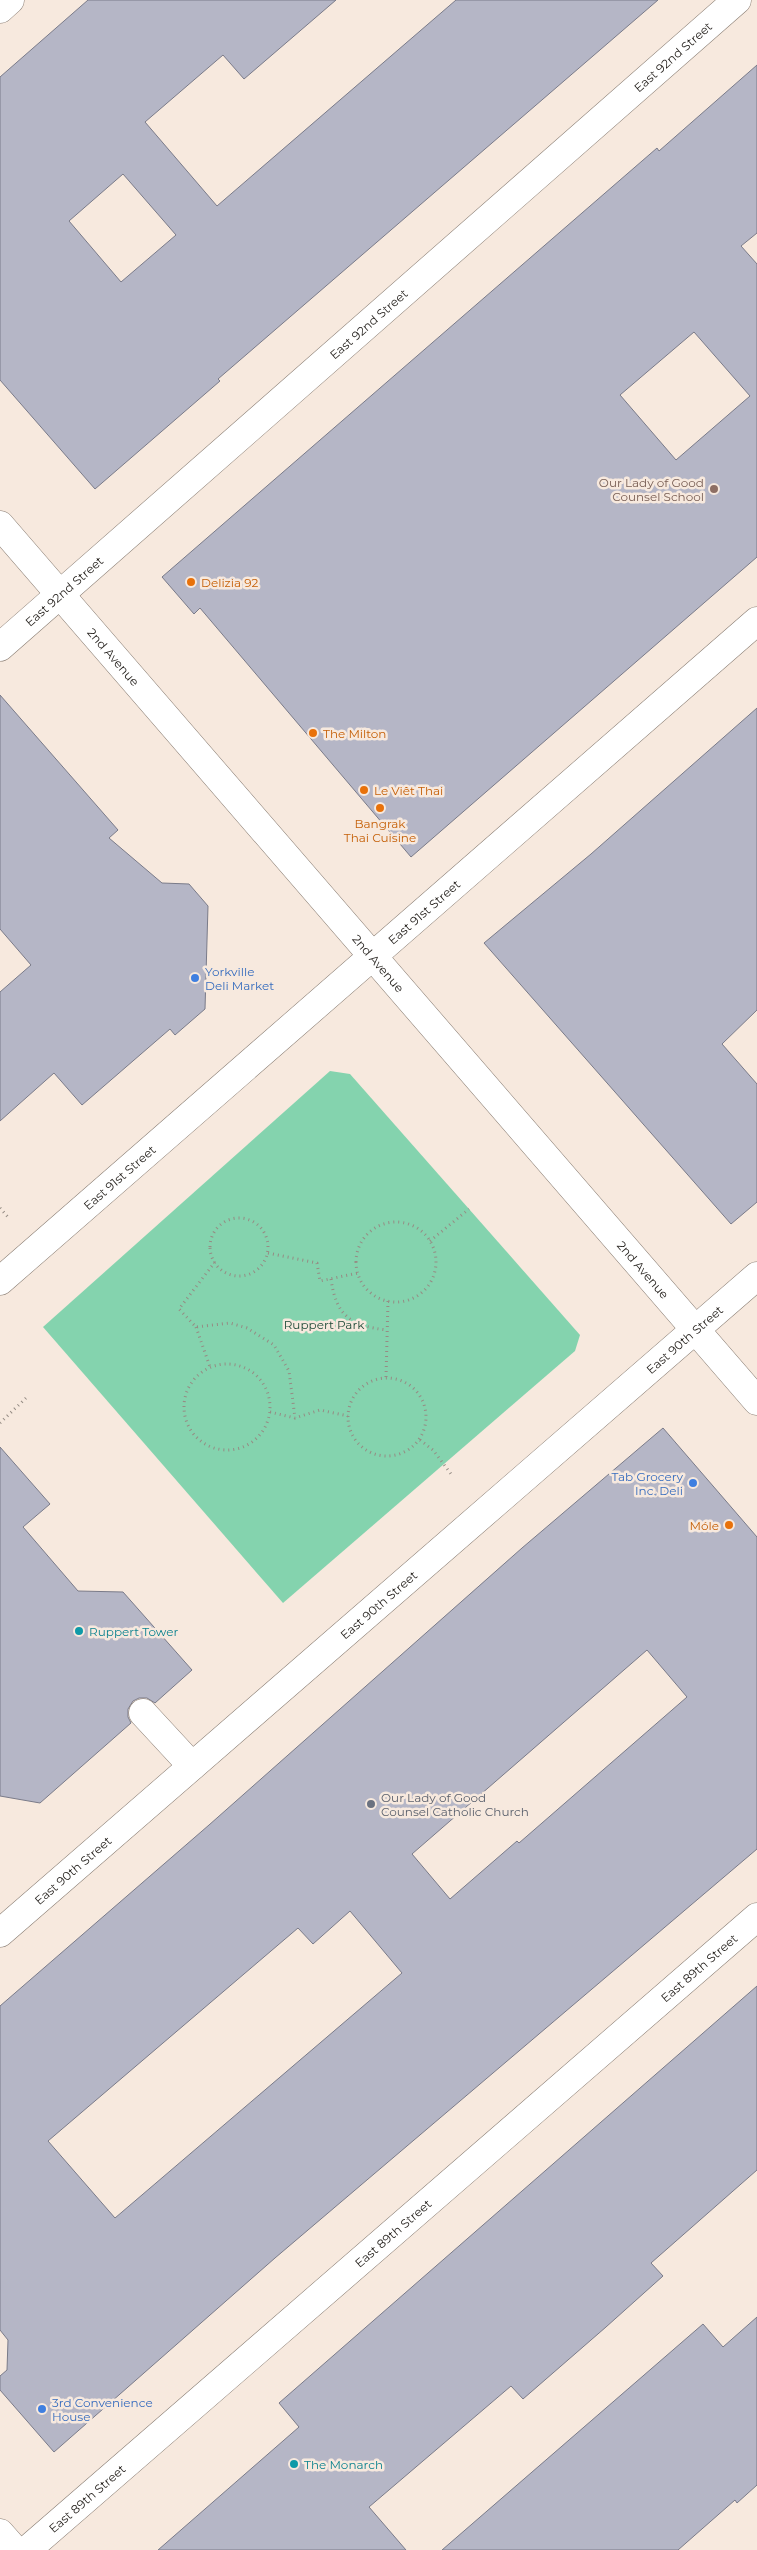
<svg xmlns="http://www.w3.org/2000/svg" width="757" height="2550" font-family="Montserrat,sans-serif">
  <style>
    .green { fill: #84d3ae }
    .building { fill: #b5b6c6; stroke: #7a7b89; fill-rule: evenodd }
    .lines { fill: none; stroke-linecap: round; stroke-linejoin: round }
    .minor-casing { stroke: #887c72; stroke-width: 29 }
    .major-casing { stroke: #887c72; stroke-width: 29 }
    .path { stroke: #958c84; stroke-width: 3; stroke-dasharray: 1 4; stroke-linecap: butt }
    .minor { stroke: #fff; stroke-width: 28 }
    .major { stroke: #fff; stroke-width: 28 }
    .education-dot { fill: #8d6e63; stroke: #f7e9de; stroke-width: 2 }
    .food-dot { fill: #e8710a; stroke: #f7e9de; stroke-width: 2 }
    .shop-dot { fill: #3f7fe0; stroke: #f7e9de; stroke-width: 2 }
    .culture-dot { fill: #0f9aa8; stroke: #f7e9de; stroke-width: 2 }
    .worship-dot { fill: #6b7280; stroke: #f7e9de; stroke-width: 2 }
    .labels { text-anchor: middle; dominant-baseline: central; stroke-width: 5; stroke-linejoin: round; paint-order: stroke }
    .street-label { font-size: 12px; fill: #231f1b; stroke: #f7e9de }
    .education-label { font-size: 12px; fill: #785e54; stroke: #f7e9de; text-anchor: end }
    .food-label { font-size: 12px; fill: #c56008; stroke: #f7e9de; text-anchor: start }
    .shop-label { font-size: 12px; fill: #366cbe; stroke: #f7e9de; text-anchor: start }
    .park-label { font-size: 12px; fill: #1d4a37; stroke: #f7e9de }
    .culture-label { font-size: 12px; fill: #0d838f; stroke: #f7e9de; text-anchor: start }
    .worship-label { font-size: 12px; fill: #5b616d; stroke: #f7e9de; text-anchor: start }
  </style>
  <rect width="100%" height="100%" fill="#f7e9de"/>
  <path class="green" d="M330,1071L350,1074L580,1335L575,1351L283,1603L43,1327Z"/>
  <path class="building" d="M88,0H336L244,79L223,55L145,122L217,206L456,0H658L218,379L220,381L95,489L0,380V77ZM123,174L176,235L121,282L69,221Z
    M757,65V233L741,246L757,264V557L411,857L200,608L194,614L162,577L657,148L659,151ZM694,332L750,396L676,460L620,395Z
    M0,695L118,830L109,838L162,883L189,884L208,906L205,1009L175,1035L170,1029L82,1105L54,1073L0,1121V992L31,965L0,929Z
    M757,708V1010L722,1044L757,1084V1202L731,1224L484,943L591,854Z
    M663,1428L757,1537V1849L275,2258L54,2452L0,2390V2376L7,2370L8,2340L0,2330V2006L209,1825L522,1548ZM647,1650L687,1697L519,1843L517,1841L450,1899L412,1854ZM350,1911L402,1973L115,2218L48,2141L298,1928L313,1944Z
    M0,1447L50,1504L23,1527L78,1591L123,1592L192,1670L155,1703L147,1698H139L133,1701L128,1709V1717L131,1723L40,1803L0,1796Z
    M757,1986V2170L651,2263L663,2276L606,2327L523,2399L511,2386L369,2507L406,2550H158L299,2427L279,2403Z
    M757,2317V2485L737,2503L735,2500L678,2550H442L703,2324L723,2347Z"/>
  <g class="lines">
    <defs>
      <g id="minor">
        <path d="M0,9L10,0"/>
        <path id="s1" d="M0,647L737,0"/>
        <path id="s2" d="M0,1281L757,621"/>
        <path d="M143,1713L192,1766"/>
        <path id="s3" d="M0,1933L757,1276"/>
        <path id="s4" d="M27,2550L757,1917"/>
      </g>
      <g id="major">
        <path id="s5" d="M0,525L757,1401"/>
        <path d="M0,2533L15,2550"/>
      </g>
    </defs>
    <use href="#minor" class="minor-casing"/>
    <use href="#major" class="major-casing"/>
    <path class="path" d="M0,1208L8,1217
      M210 1247a29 29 0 1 1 58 0a29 29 0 1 1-58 0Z
      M356 1262a40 40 0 1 1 80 0a40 40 0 1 1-80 0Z
      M430,1241L469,1209
      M268,1253L317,1263L320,1281L358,1273
      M215,1262L179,1309L196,1327L230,1323L247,1328L274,1345L289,1371L295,1418
      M331,1279C336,1316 351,1326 387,1330
      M196,1327L210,1367
      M184 1407a43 43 0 1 1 86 0a43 43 0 1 1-86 0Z
      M386,1377L388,1301
      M348 1417a39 39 0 1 1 78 0a39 39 0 1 1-78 0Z
      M270,1412L295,1418L320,1410L348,1416
      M0,1423L26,1398
      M420,1440L433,1450L451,1474"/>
    <use href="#minor" class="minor"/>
    <use href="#major" class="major"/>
  </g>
  <circle class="education-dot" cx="714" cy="489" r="5"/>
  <g class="food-dot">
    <circle cx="191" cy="582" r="5"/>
    <circle cx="313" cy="733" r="5"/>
    <circle cx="364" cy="790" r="5"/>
    <circle cx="380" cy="808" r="5"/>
    <circle cx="729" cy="1525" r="5"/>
  </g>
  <g class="shop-dot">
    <circle cx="195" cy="978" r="5"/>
    <circle cx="693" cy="1483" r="5"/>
    <circle cx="42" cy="2409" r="5"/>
  </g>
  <g class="culture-dot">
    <circle cx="79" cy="1631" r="5"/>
    <circle cx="294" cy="2464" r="5"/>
  </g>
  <circle class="worship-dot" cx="371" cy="1804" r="5"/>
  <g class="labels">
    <g class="street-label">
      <text stroke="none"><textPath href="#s1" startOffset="895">East 92nd Street</textPath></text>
      <text stroke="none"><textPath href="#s1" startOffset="490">East 92nd Street</textPath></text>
      <text stroke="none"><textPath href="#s1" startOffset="85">East 92nd Street</textPath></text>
      <text stroke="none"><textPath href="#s5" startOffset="174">2nd Avenue</textPath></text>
      <text stroke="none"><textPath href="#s2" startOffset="562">East 91st Street</textPath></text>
      <text stroke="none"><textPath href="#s5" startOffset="579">2nd Avenue</textPath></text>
      <text stroke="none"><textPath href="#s2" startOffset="158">East 91st Street</textPath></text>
      <text stroke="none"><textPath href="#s5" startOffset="984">2nd Avenue</textPath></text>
      <text stroke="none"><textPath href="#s3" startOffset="906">East 90th Street</textPath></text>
      <text stroke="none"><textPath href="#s3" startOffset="501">East 90th Street</textPath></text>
      <text stroke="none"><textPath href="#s3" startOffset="96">East 90th Street</textPath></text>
      <text stroke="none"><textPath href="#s4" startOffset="889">East 89th Street</textPath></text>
      <text stroke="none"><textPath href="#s4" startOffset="484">East 89th Street</textPath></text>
      <text stroke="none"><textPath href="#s4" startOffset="79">East 89th Street</textPath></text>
    </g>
    <g class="education-label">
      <text x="704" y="482">Our Lady of Good<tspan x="704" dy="14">Counsel School</tspan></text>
    </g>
    <g class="food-label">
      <text x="201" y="582">Delizia 92</text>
      <text x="323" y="733">The Milton</text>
      <text x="374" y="790">Le Viêt Thai</text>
      <text x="380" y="823" text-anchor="middle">Bangrak<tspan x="380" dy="14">Thai Cuisine</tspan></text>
      <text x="719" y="1525" text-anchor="end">Móle</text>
    </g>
    <g class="shop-label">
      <text x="205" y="971">Yorkville<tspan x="205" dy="14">Deli Market</tspan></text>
      <text x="683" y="1476" text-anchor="end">Tab Grocery<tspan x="683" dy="14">Inc. Deli</tspan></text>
      <text x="52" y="2402">3rd Convenience<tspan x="52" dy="14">House</tspan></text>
    </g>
    <g class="park-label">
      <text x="324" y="1324">Ruppert Park</text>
    </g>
    <g class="culture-label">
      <text x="89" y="1631">Ruppert Tower</text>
      <text x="304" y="2464">The Monarch</text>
    </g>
    <g class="worship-label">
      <text x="381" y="1797">Our Lady of Good<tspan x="381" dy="14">Counsel Catholic Church</tspan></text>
    </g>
  </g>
</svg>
